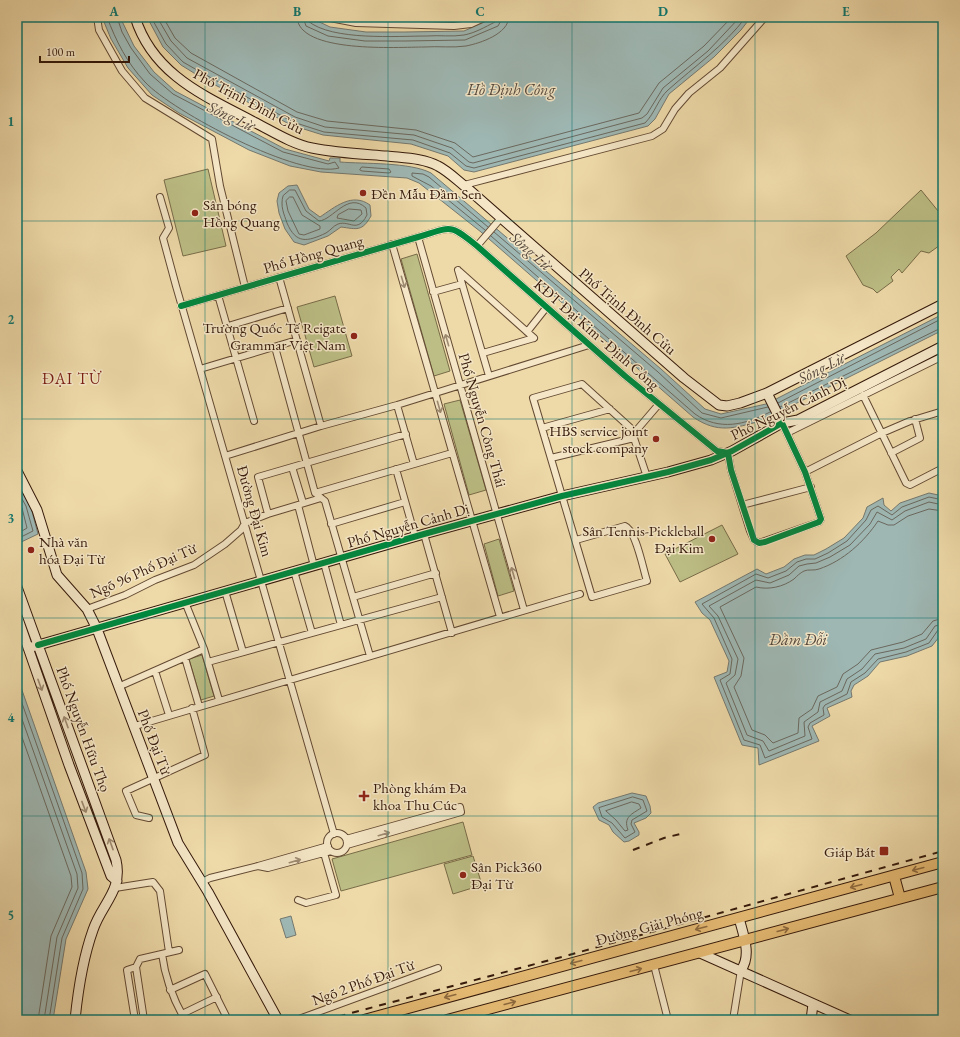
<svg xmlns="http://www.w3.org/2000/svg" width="960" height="1037" font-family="'EB Garamond',serif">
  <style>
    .green { fill: #bcbe85; stroke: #786c48 }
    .water { fill: #9eb7b3; stroke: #74786f }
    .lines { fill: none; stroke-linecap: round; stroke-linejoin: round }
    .shore { stroke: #6a685e; stroke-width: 1 }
    .street-casing { stroke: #634932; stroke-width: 8 }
    .secondary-casing { stroke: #35190a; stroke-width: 11 }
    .primary-casing { stroke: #35190a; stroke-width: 12 }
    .street { stroke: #f4e6c6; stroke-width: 6 }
    .secondary { stroke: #f4e6c6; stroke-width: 9 }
    .primary { stroke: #e7bc74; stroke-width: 10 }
    .rail { stroke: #35190a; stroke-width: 2; stroke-dasharray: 7 7; stroke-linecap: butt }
    .cycleway-casing { stroke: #f4e6c6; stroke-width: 8 }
    .cycleway { stroke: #00873e; stroke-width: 6 }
    .oneway { stroke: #9e8a71 }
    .oneway2 { stroke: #8e6a3f }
    .grid { fill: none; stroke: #0f766e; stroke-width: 1; stroke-opacity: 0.55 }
    .poi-dot { fill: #8f2418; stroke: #f4e6c6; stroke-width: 1.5 }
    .labels { text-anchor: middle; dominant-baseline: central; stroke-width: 3; stroke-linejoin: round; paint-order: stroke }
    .street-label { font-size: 15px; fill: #35190a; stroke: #f4e6c6 }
    .poi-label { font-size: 15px; fill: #35190a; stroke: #f4e6c6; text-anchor: start }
    .water-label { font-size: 16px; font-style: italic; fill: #54483d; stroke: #f4e6c6 }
    .neighbourhood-label { font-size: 16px; letter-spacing: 1px; fill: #7a1f14; stroke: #f4e6c6 }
    .neatline { fill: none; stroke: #0f766e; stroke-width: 1.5 }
    .grid-label { font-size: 13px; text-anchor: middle; font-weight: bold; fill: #0f766e }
  </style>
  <rect width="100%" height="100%" fill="#eed9a8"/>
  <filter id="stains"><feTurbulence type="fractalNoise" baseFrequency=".005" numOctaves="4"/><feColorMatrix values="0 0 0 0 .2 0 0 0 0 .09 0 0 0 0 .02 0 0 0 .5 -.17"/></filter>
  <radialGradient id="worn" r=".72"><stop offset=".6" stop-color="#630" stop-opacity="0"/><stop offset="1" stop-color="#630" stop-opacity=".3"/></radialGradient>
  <path class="green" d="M208,169L226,246L183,256L164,180Z
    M921,190L943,217V243L929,253L921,251L902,273L899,269L891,277L893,281L877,293L873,289L863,285L846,256L876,233Z
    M417,254L450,371L434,376L401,259Z
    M335,296L352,356L314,367L297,307Z
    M460,400L486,490L469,495L444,404Z
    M722,525L738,554L680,582L665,554Z
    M499,539L514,591L498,596L484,544Z
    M202,655L214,696L201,700L189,659Z
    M463,822L472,855L341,891L332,859Z
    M473,856L482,885L453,894L444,864Z"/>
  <path class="water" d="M102,17H120L134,46L154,72L175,91L285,149L329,161L330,158H340V162C364,164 410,162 431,173L661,369L705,409L721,414L766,404L778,398L943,314V330L761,421C734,428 718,434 693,417L481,232L419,183L407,178L321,172L290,166L249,150L179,113L152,95L128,68L111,39Z
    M147,17H309L330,27L366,32H405L464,31L496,17H751L741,30L714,57L669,94L655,119L648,126L474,172L464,170L448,156L411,144L323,135L291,125L202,78L181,65L163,47Z
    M297,185L309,209L320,217C335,207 352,192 370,205L371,216C362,232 357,229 341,227L328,236L304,245L294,242L285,229L279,213L277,201L279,193L288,186Z
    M17,482L30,504L38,534L17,544Z
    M929,493L943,496V632L932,646L907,656L880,662L868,676L854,685L851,691L852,697L827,708L830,716L812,726L819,741L759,765L758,748L742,745L714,677L727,672L729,661L710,620L702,613L695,602L757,569L766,574L784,567L794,559L805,555H814L826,549L844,538L863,518L867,507L883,498L884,505L891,511L900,503Z
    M17,676L86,872L88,889L66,939L53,1020H17Z
    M632,793L646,796L650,806L651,813L646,818L634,823L639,832V835L629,841L624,842L613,832L609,825L599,820L593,807L598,803Z
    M291,916L296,935L286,938L280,919Z"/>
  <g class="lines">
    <path class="shore" d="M107,17C116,41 127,63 145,82C173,112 300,179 339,168L335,162L328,164L283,152L173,94L150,74L131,48L122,32L117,17
      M151,17L166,44L183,62L204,74L293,122L324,132L413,140L450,153L466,166L474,168L645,123C655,113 658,99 668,90C695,66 724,46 746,17
      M157,17L171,41L187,58L295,117L325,127L414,135L452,148L469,162L473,163L642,118L647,114L663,88L708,51L740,17
      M163,17L175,38L191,53L297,112L327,121L416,130L455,143L473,157L639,113L659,83L704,46L732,17
      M297,17C298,54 399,47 424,47C438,46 453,48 466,46C481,43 508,34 509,17
      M303,17L306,26L328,36L365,41H405L465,40L498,26L503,17
      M308,17V21C332,41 397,36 427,36C439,35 452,37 464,35C475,33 485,27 495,22L498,17
      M362,167L389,169L391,172L389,173L362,171L360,170Z
      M290,190H295L306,211L319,221C333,220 348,191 366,208L367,215C357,234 350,220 338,224C333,226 331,230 326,233C307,242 296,244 287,223C284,214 280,206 283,196Z
      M290,197H293L302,215L320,226V229L304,235L299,234L288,211L286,201Z
      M349,209L361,210L362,214L354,221L337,218L338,215Z
      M485,230L431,186L412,176V173L423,174L429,177L488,227
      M494,232L658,372L702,413L721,418L768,407
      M491,236L695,414C719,431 745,425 770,412
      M778,403L943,318
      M780,407L943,327
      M17,490L26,506L33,531L17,539
      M17,500L22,508L27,528L17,534
      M943,500L929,497L902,507L892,515L878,506L871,510L866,520L847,541L828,553L815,559H806L797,562L786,571L768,578L756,574L702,604L714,618L732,659L730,674L720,680L744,740L760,745L765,758L812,739L808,727L810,723L824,715L823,708L825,705L847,694L851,682L865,673L878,659L906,652L929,643L938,630L943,629
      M943,505L929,502L905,511L892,520L877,512L870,524L850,545L830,557L816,563L807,564L799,566L789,575L770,583L756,580L709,606L718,616L738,659L735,675L726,683L747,735L763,741L769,751L805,736L804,722L818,712L820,702L842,691L847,679L862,669L875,654L904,648L926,639L935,626L943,624
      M943,511L929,509L908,516L894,525H888L878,521C864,542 843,561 819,569C814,571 808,569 804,571C800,573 797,576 794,579C783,587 769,590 756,587L720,607L744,658L741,676L734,687L752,730L765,735L773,743L798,733L799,718L812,709L818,696L837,687L843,674L858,664L871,650L903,642L922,634L933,621L943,618
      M17,689L82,873L83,889L62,938L49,1020
      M17,705L77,874L78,888L57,937L44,1020
      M17,723L71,876L72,887L51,936L38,1020
      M633,797L643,800L647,811L632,820L631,824L635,832L625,838L612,823L602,817L599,808Z
      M632,802L639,804L641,808C632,814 623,817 628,830L625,831L616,820L606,811Z"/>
    <defs>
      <path id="street" d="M97,17L99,30L122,71L145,98L212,139L220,186L245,287
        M325,17L356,23L454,26L471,24L486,17
        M464,185L652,136L663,129L675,109L689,93L720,68L765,17
        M160,197L169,228L163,238L176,286L334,834
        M418,237L524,610
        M392,244L500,617
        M477,246L501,218
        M458,270L489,376
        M459,271L534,338
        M279,277L321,426
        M433,292L462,284
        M218,295L254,421
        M181,306L418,237C452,227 449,223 477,246L625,376L717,451L728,453L731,470L750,531L754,540L759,543L819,522L821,519L805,472L782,423
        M228,326L288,308
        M527,332L546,308
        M275,347L315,493L325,501L370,656
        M483,353L534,338
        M200,369L297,340
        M863,395L906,483L910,485L943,468
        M397,405L414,464
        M542,428L610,409
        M787,433L943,356
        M891,453L920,438L915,419
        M225,456L321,426L397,405L589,345
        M551,458L634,438
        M292,467L303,503
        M396,469L415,536
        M805,472L882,433L910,421L943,411
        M647,477L634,438L635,432L659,404
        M315,493L452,453
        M298,505L314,566
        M742,505L811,487
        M268,514L258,477L406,434
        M331,524L405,502
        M424,534L452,633
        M576,540L625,526C636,530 643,569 647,581L592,597L533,398L582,384L635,432
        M324,563L341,625
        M294,571L312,633
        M225,591L243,652
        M353,597L436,573
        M185,602L204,649L219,700
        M87,609L125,595L155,580L194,565L225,544L241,530L245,523L268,514L321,498
        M185,658L199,706
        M208,662L442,597
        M155,671L169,715
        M118,687L204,649
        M135,726L580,594
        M149,818L136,815L126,791L205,755L192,708
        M327 843a10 10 0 1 1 20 0a10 10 0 1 1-20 0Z
        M346,839L460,807L461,812L347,845
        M258,866L268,868L331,851
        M202,882L210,878L258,866L328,846
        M115,888L153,882L160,891L169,952
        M298,900L306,903L336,895L324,853
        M162,954C165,978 173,999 185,1020
        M654,965L668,1020
        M170,990L205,974L228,1020
        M182,1014L217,997
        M135,1020L127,970L136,967
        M144,1020L136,967L140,959L179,950
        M296,1020L438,968
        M733,1020L741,970"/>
      <path id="secondary" d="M135,17C153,75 205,96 254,122C272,131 292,144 312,148C337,153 362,154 387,156C404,158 423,158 438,166C448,171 458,181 467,188L684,378L719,405L727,406L740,403L767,393L943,304
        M767,393L782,423
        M17,471L37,510L57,575L87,609L97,629L178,843L208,892L278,1020
        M17,587L116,860C123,891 102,903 93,930C83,958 78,990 75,1020
        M17,616L69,765L111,876L117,881
        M28,648L424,534L562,496L668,472L711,460L732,451L782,423L798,420L943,346
        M739,918C743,934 752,955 741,970
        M700,953L850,1020
        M811,1020L813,1004"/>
      <path id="primary" d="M894,876L900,898
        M364,1020L943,862
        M447,1020L943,887"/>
    </defs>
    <use href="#street" class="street-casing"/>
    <use href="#secondary" class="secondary-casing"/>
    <use href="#primary" class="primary-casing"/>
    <use href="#street" class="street"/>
    <use href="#secondary" class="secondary"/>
    <use href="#primary" class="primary"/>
    <path class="rail" d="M633,850L664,838L684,833
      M325,1020L569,955L943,851"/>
    <defs>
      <path id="cycleway" d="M181,306L418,237C452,227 449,223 477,246L625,376L717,451L728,453
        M38,645L424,534L562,496L668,472L711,460L732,451L782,423L805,472L821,519L819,522L765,542L759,543L754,540L731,470L728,453"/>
    </defs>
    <use href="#cycleway" class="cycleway-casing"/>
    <use href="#cycleway" class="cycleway"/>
  </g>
  <defs><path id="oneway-shaft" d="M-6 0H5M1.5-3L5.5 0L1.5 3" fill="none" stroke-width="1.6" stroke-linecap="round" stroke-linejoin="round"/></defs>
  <g class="oneway">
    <use href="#oneway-shaft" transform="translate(403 282) rotate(74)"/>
    <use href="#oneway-shaft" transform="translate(447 340) rotate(-106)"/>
    <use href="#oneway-shaft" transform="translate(439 407) rotate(74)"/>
    <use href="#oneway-shaft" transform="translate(513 573) rotate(-106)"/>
    <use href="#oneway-shaft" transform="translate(40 685) rotate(70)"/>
    <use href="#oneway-shaft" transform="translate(66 722) rotate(-110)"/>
    <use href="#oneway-shaft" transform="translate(84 807) rotate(69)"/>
    <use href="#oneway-shaft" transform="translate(384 834) rotate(-16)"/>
    <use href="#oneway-shaft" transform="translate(111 844) rotate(-110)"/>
    <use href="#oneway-shaft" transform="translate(295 861) rotate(-16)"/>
  </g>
  <g class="oneway2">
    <use href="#oneway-shaft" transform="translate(918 869) rotate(165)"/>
    <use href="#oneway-shaft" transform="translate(856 886) rotate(165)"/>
    <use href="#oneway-shaft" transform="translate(701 928) rotate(165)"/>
    <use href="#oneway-shaft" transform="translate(783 930) rotate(-15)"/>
    <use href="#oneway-shaft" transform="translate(576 962) rotate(165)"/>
    <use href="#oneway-shaft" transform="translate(636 970) rotate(-15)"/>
    <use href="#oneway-shaft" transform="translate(450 996) rotate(165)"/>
    <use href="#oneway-shaft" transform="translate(510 1003) rotate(-15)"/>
  </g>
  <path class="grid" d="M205,17V1020M388,17V1020M572,17V1020M755,17V1020M17,221H943M17,419H943M17,618H943M17,816H943"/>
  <g class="poi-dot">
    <circle cx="363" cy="193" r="4"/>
    <circle cx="195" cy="213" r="4"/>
    <circle cx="354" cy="336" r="4"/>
    <circle cx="656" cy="439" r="4"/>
    <circle cx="712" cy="539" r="4"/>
    <circle cx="31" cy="550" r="4"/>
    <path d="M362 790h4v4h4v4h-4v4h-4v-4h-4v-4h4z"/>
    <rect x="879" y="846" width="10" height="10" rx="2"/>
    <circle cx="463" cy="875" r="4"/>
  </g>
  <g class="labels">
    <g class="street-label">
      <text transform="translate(249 101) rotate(28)">Phố Trịnh Đình Cửu</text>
      <text transform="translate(313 254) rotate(-16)">Phố Hồng Quang</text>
      <text transform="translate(628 311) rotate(41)">Phố Trịnh Đình Cửu</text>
      <text transform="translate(597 334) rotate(41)">KĐT Đại Kim - Định Công</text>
      <text transform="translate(788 408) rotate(-26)">Phố Nguyễn Cảnh Dị</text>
      <text transform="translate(483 420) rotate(74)">Phố Nguyễn Công Thái</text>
      <text transform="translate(255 511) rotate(74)">Đường Đại Kim</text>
      <text transform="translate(408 525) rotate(-16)">Phố Nguyễn Cảnh Dị</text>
      <text transform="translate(143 570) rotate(-24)">Ngõ 96 Phố Đại Từ</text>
      <text transform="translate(84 729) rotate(70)">Phố Nguyễn Hữu Thọ</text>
      <text transform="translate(155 742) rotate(69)">Phố Đại Từ</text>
      <text transform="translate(649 926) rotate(-15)">Đường Giải Phóng</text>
      <text transform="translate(363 982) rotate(-20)">Ngõ 2 Phố Đại Từ</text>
    </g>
    <g class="poi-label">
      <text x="371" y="193">Đền Mẫu Đầm Sen</text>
      <text x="203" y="204">Sân bóng<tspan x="203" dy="17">Hồng Quang</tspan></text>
      <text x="346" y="327" text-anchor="end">Trường Quốc Tế Reigate<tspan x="346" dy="17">Grammar Việt Nam</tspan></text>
      <text x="648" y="430" text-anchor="end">HBS service joint<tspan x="648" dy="17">stock company</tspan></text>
      <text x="704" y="530" text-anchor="end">Sân Tennis-Pickleball<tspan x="704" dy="17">Đại Kim</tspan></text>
      <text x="39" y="541">Nhà văn<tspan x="39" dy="17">hóa Đại Từ</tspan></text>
      <text x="373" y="787">Phòng khám Đa<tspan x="373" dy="17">khoa Thu Cúc</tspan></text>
      <text x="875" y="851" text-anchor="end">Giáp Bát</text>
      <text x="471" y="866">Sân Pick360<tspan x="471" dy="17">Đại Từ</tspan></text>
    </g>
    <g class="water-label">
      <text x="511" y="89">Hồ Định Công</text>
      <text transform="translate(231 116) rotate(25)">Sông Lừ</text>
      <text transform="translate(531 251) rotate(41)">Sông Lừ</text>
      <text transform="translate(821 368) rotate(-27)">Sông Lừ</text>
      <text x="798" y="639">Đầm Đỗi</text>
    </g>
    <g class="neighbourhood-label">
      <text x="72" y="378">ĐẠI TỪ</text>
    </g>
  </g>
  <rect width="960" height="1037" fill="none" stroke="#eed9a8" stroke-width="44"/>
  <path d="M40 56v6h89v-6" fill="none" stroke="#35190a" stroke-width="2"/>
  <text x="46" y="56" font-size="12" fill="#35190a" stroke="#f4e6c6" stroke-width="3" paint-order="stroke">100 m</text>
  <rect x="22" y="22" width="916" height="993" class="neatline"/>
  <g class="grid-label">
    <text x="114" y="16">A</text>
    <text x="297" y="16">B</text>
    <text x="480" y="16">C</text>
    <text x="663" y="16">D</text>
    <text x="846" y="16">E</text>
    <text x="11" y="126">1</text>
    <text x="11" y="324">2</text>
    <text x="11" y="523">3</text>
    <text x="11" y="722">4</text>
    <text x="11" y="920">5</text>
  </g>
  <rect width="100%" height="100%" filter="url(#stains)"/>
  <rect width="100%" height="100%" fill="url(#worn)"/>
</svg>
